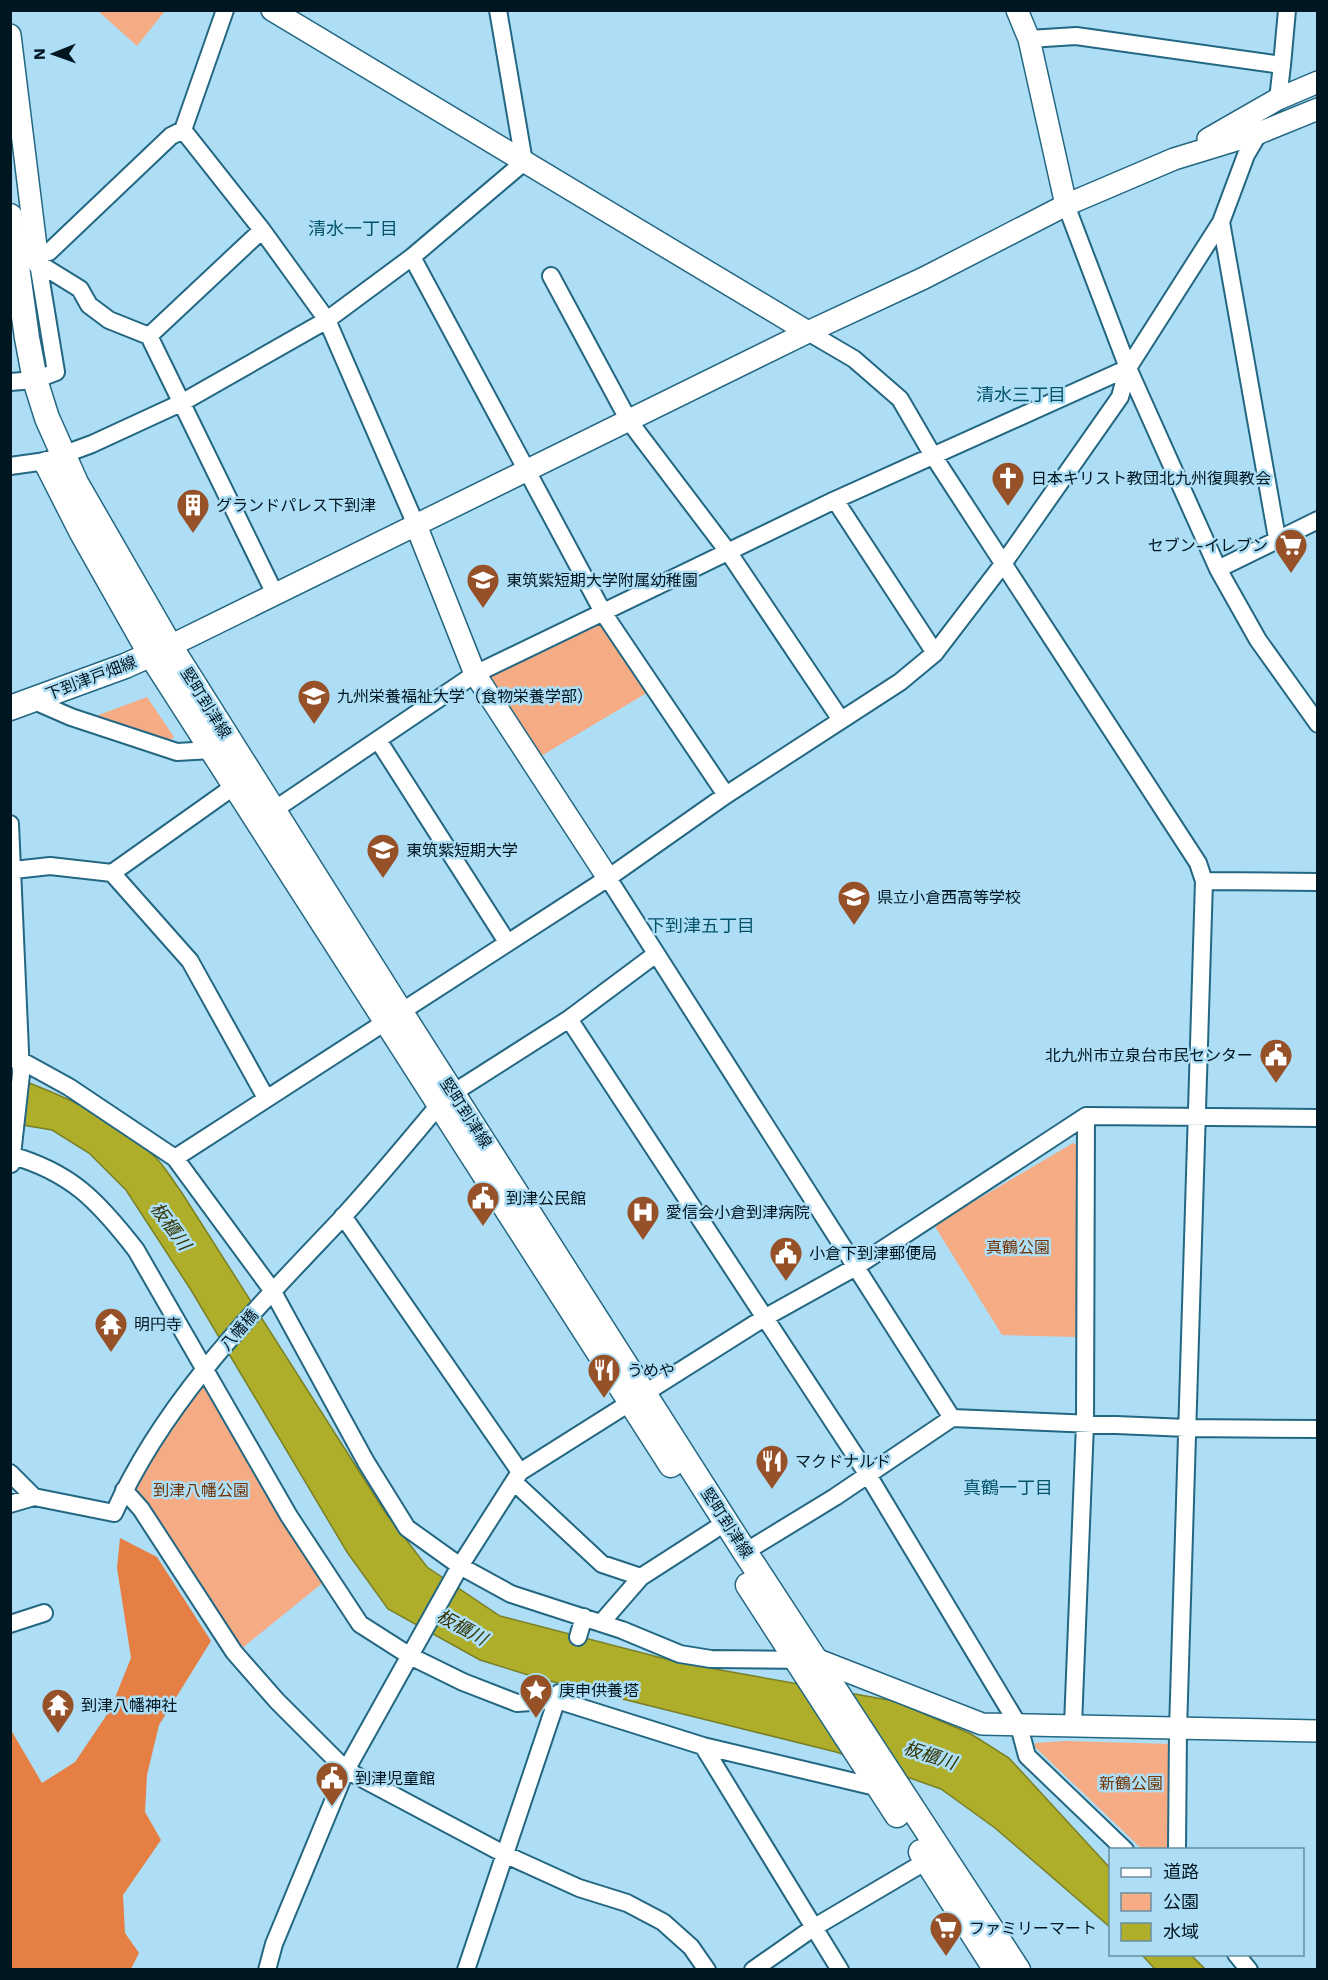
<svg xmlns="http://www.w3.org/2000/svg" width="1328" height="1980" font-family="'Work Sans','Noto Sans JP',sans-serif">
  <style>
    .green { fill: #f5ac84 }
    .forest { fill: #e57f44 }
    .water { fill: #afae2a; stroke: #7a8027; stroke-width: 1.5 }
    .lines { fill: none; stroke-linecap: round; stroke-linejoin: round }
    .minor-casing { stroke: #236782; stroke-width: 20 }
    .tertiary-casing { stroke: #236782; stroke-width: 24 }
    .secondary-casing { stroke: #236782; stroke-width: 27 }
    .minor { stroke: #fff; stroke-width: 16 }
    .tertiary { stroke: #fff; stroke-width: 21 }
    .secondary { stroke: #fff; stroke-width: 24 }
    .labels { text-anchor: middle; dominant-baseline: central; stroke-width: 5; stroke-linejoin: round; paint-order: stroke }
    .poi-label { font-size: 16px; fill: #001621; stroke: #addef5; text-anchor: start }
    .street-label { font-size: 16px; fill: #001621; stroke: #addef5 }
    .park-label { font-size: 16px; fill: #743304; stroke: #addef5 }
    .neighbourhood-label { font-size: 18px; fill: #06536e; stroke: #addef5 }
    .water-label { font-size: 18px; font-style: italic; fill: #343300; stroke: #addef5 }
  </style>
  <rect width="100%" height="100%" fill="#addef5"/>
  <path class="green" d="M98,11H165L137,46Z
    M611,615L655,688L536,759L481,675Z
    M147,697L174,737L169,742L96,716Z
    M1073,1143L1082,1149L1076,1337L1002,1335L934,1225Z
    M202,1386L212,1393L325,1581L241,1649L185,1569L136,1491V1483Z
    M1066,1741L1172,1744L1168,1849H1142L1035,1747V1743Z"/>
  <path class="forest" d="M120,1538L157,1557L211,1641L159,1725L147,1775L145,1812L161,1840L123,1895L125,1933L139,1953L131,1969H11V1730L42,1783L75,1762L110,1710L131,1658L117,1568Z"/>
  <path class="water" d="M10,1076C64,1095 112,1117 154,1156C165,1166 173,1181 182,1193L385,1512L427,1567L500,1616L681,1663L894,1701L971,1734L1009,1758L1110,1868V1927L995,1828L941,1789L836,1752L538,1678L480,1660L388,1609L347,1552L191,1290L126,1190L89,1153L52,1130L11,1123Z
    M1142,1955H1191L1205,1969H1155Z"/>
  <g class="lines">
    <defs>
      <path id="minor" d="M1029,39L1076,36L1282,65L1278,99
        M1282,65L1287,10
        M183,130L262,230L327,320L416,525
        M1066,205L1128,368L1221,222L1246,155L1259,133
        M1221,222L1277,538
        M37,255L49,252L171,136L183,130L225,10
        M412,257L604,614L726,795
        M38,263L80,289L89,305L109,320L149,336L275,594
        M551,276L629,421L729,553L841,720
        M808,332L854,359L900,399L932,454L1198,863L1204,881L1178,1730L1177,1850
        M149,336L262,230
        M1128,368L1218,569L1258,640L1318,724
        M10,382L35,380L56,372L38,263
        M10,466L46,461L92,444L183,402L327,320L412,257L524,162L498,10
        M835,500L935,653
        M1218,569L1318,520
        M32,700L71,717L177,752L212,750
        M378,740L507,942
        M274,810L475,674L835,500L1128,368
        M10,824L21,1074L11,1164
        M10,873L14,870L50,866L112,873L236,785
        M112,873L190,961L266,1098
        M608,878L952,1418
        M1204,881L1318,882
        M569,1019L868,1475L1019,1726L1027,1756L1125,1850
        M10,1059L20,1060L69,1087L175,1158L272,1290L366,1462L407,1528L460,1566L511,1594L622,1630L680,1654L711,1659L805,1660
        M10,1155C71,1172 98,1201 136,1250L289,1516L360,1624L410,1656L463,1682L517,1703L557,1700L703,1746L880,1788L884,1787
        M175,1158L608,878L726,795L900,682L935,653L1003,564L1120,397L1128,368
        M343,1216L520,1472
        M10,1473L34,1497
        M514,1482L602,1564L641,1577L601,1623
        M124,1490L141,1509L234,1652L277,1701L346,1770L504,1854L579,1888L627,1903L663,1922L691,1947L707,1970
        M10,1504L34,1497L114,1513C165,1399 256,1309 341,1219C375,1182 407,1143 439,1105L453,1093L569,1019L656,954
        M745,1552L835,1497L952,1418L1187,1428L1318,1429
        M641,1577L714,1530
        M10,1624L44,1613
        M578,1637L584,1617
        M1073,1725L1085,1424L1086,1116
        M703,1746L840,1970
        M1236,1954L1249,1970
        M267,1970L274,1944L346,1770L460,1566L520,1472L764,1318L854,1268L1086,1116L1318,1118
        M466,1970L559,1693
        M753,1970L813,1928L935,1856"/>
      <path id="tertiary" d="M272,10L808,332
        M1017,10L1029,39L1066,205
        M10,35L38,263
        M1208,139L1278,99L1318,82
        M416,525L475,674L608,878
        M170,646L808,332L924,278L1066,205L1174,159L1259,133L1318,109
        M818,1660L982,1724L1318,1731"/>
      <path id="secondary" d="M10,216L27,338L35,380L47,418L76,483L170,646L400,1011L745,1552L1018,1970
        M47,464L81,531L151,655L671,1465
        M10,708L125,666L165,648
        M748,1585L897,1815
        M921,1852L996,1970"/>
    </defs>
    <use href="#minor" class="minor-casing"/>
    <use href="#tertiary" class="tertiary-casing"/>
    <use href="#secondary" class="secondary-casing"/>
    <use href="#minor" class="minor"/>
    <use href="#tertiary" class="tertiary"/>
    <use href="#secondary" class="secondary"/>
  </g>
  <defs>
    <symbol id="church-pin" viewBox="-11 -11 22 30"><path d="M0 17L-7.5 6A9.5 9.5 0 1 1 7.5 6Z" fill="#975128" stroke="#addef5"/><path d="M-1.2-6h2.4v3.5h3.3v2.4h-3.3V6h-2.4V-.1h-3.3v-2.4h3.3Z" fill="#fff"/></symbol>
    <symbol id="building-pin" viewBox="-11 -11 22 30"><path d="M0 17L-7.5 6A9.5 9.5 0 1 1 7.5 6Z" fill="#975128" stroke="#addef5"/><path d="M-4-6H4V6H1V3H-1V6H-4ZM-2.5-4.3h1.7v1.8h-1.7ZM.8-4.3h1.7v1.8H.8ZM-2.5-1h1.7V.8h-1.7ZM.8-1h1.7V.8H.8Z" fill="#fff"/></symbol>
    <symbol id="supermarket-pin" viewBox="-11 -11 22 30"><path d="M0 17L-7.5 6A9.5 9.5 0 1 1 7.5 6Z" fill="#975128" stroke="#addef5"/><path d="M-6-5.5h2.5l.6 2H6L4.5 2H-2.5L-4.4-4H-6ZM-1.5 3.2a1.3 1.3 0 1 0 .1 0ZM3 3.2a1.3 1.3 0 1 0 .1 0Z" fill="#fff"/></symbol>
    <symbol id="school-pin" viewBox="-11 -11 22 30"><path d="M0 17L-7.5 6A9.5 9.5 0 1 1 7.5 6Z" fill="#975128" stroke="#addef5"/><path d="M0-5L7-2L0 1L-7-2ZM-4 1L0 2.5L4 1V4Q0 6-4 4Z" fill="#fff"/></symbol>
    <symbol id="university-pin" viewBox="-11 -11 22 30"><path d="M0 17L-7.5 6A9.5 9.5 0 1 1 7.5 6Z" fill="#975128" stroke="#addef5"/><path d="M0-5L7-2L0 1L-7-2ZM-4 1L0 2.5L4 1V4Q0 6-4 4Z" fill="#fff"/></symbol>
    <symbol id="civic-pin" viewBox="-11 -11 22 30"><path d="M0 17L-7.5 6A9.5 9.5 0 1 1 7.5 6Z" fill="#975128" stroke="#addef5"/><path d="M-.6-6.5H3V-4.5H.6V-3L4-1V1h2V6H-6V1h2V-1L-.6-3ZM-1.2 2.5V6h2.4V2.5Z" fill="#fff"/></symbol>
    <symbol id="hospital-pin" viewBox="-11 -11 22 30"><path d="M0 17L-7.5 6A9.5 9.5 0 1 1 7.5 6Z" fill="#975128" stroke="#addef5"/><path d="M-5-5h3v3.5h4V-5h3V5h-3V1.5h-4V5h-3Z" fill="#fff"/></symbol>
    <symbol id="temple-pin" viewBox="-11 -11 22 30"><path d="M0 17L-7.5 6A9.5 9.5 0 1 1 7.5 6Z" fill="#975128" stroke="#addef5"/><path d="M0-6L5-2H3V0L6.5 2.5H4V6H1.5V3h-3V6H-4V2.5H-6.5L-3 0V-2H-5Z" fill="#fff"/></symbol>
    <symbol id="restaurant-pin" viewBox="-11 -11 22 30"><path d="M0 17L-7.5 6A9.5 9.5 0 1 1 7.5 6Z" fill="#975128" stroke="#addef5"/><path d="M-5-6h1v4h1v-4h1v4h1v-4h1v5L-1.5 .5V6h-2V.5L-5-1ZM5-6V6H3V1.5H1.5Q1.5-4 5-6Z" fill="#fff"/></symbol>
    <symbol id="sight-pin" viewBox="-11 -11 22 30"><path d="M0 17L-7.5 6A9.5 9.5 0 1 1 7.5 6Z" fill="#975128" stroke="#addef5"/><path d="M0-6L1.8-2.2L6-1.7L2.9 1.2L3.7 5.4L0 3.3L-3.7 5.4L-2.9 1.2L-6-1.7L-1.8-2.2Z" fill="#fff"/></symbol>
  </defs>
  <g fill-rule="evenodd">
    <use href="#church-pin" x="989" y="459" width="38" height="52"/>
    <use href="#building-pin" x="174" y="486" width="38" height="52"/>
    <use href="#supermarket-pin" x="1272" y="526" width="38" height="52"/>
    <use href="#school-pin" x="464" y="561" width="38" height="52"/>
    <use href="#university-pin" x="295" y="677" width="38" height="52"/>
    <use href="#university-pin" x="364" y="831" width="38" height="52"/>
    <use href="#school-pin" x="835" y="878" width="38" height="52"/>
    <use href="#civic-pin" x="1257" y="1036" width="38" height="52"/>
    <use href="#civic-pin" x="464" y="1179" width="38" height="52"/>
    <use href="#hospital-pin" x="624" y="1193" width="38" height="52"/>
    <use href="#civic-pin" x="767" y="1234" width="38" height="52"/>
    <use href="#temple-pin" x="92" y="1305" width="38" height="52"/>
    <use href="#restaurant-pin" x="585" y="1351" width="38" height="52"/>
    <use href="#restaurant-pin" x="753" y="1442" width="38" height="52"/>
    <use href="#sight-pin" x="517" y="1671" width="38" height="52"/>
    <use href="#temple-pin" x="39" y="1686" width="38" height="52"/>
    <use href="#civic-pin" x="313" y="1759" width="38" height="52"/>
    <use href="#supermarket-pin" x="927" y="1909" width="38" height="52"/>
  </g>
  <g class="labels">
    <g class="poi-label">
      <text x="1031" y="478">日本キリスト教団北九州復興教会</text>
      <text x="216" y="505">グランドパレス下到津</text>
      <text x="1268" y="545" text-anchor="end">セブン-イレブン</text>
      <text x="506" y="580">東筑紫短期大学附属幼稚園</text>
      <text x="337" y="696">九州栄養福祉大学（食物栄養学部）</text>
      <text x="406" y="850">東筑紫短期大学</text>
      <text x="877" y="897">県立小倉西高等学校</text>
      <text x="1253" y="1055" text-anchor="end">北九州市立泉台市民センター</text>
      <text x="506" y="1198">到津公民館</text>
      <text x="666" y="1212">愛信会小倉到津病院</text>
      <text x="809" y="1253">小倉下到津郵便局</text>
      <text x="134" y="1324">明円寺</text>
      <text x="627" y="1370">うめや</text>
      <text x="795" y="1461">マクドナルド</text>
      <text x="559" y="1690">庚申供養塔</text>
      <text x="81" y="1705">到津八幡神社</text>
      <text x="355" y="1778">到津児童館</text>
      <text x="969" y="1928">ファミリーマート</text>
    </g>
    <g class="street-label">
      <text transform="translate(91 678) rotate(-21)">下到津戸畑線</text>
      <text transform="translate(206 703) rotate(58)">堅町到津線</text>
      <text transform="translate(466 1113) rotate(57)">堅町到津線</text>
      <text transform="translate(239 1330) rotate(-49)">八幡橋</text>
      <text transform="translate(727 1523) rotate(57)">堅町到津線</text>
    </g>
    <g class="park-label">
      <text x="1018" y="1247">真鶴公園</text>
      <text x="201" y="1490">到津八幡公園</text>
      <text x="1131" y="1783">新鶴公園</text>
    </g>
    <g class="neighbourhood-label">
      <text x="353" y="228">清水一丁目</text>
      <text x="1021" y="394">清水三丁目</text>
      <text x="701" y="925">下到津五丁目</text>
      <text x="1008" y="1487">真鶴一丁目</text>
    </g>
    <g class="water-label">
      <text transform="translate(171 1226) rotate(54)">板櫃川</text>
      <text transform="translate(462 1627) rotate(29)">板櫃川</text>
      <text transform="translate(930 1755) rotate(18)">板櫃川</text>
    </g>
  </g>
  <rect width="1328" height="1980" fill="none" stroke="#001621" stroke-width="24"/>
  <rect x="1109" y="1848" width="195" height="108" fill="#addef5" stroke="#688ea0" stroke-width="1.5"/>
  <rect x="1121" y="1868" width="30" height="9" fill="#ffffff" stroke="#688ea0" stroke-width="1.5"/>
  <text x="1163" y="1878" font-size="18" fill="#001621">道路</text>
  <rect x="1121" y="1893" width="30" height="18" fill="#f5ac84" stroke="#688ea0" stroke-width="1.5"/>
  <text x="1163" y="1908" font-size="18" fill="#001621">公園</text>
  <rect x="1121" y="1923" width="30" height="18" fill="#afae2a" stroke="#688ea0" stroke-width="1.5"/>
  <text x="1163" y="1938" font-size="18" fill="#001621">水域</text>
  <g transform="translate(54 54) rotate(269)" stroke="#addef5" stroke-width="4.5" paint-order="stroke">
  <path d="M0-4.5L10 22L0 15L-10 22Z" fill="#001621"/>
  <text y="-9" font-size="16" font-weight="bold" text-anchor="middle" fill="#001621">N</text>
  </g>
</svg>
